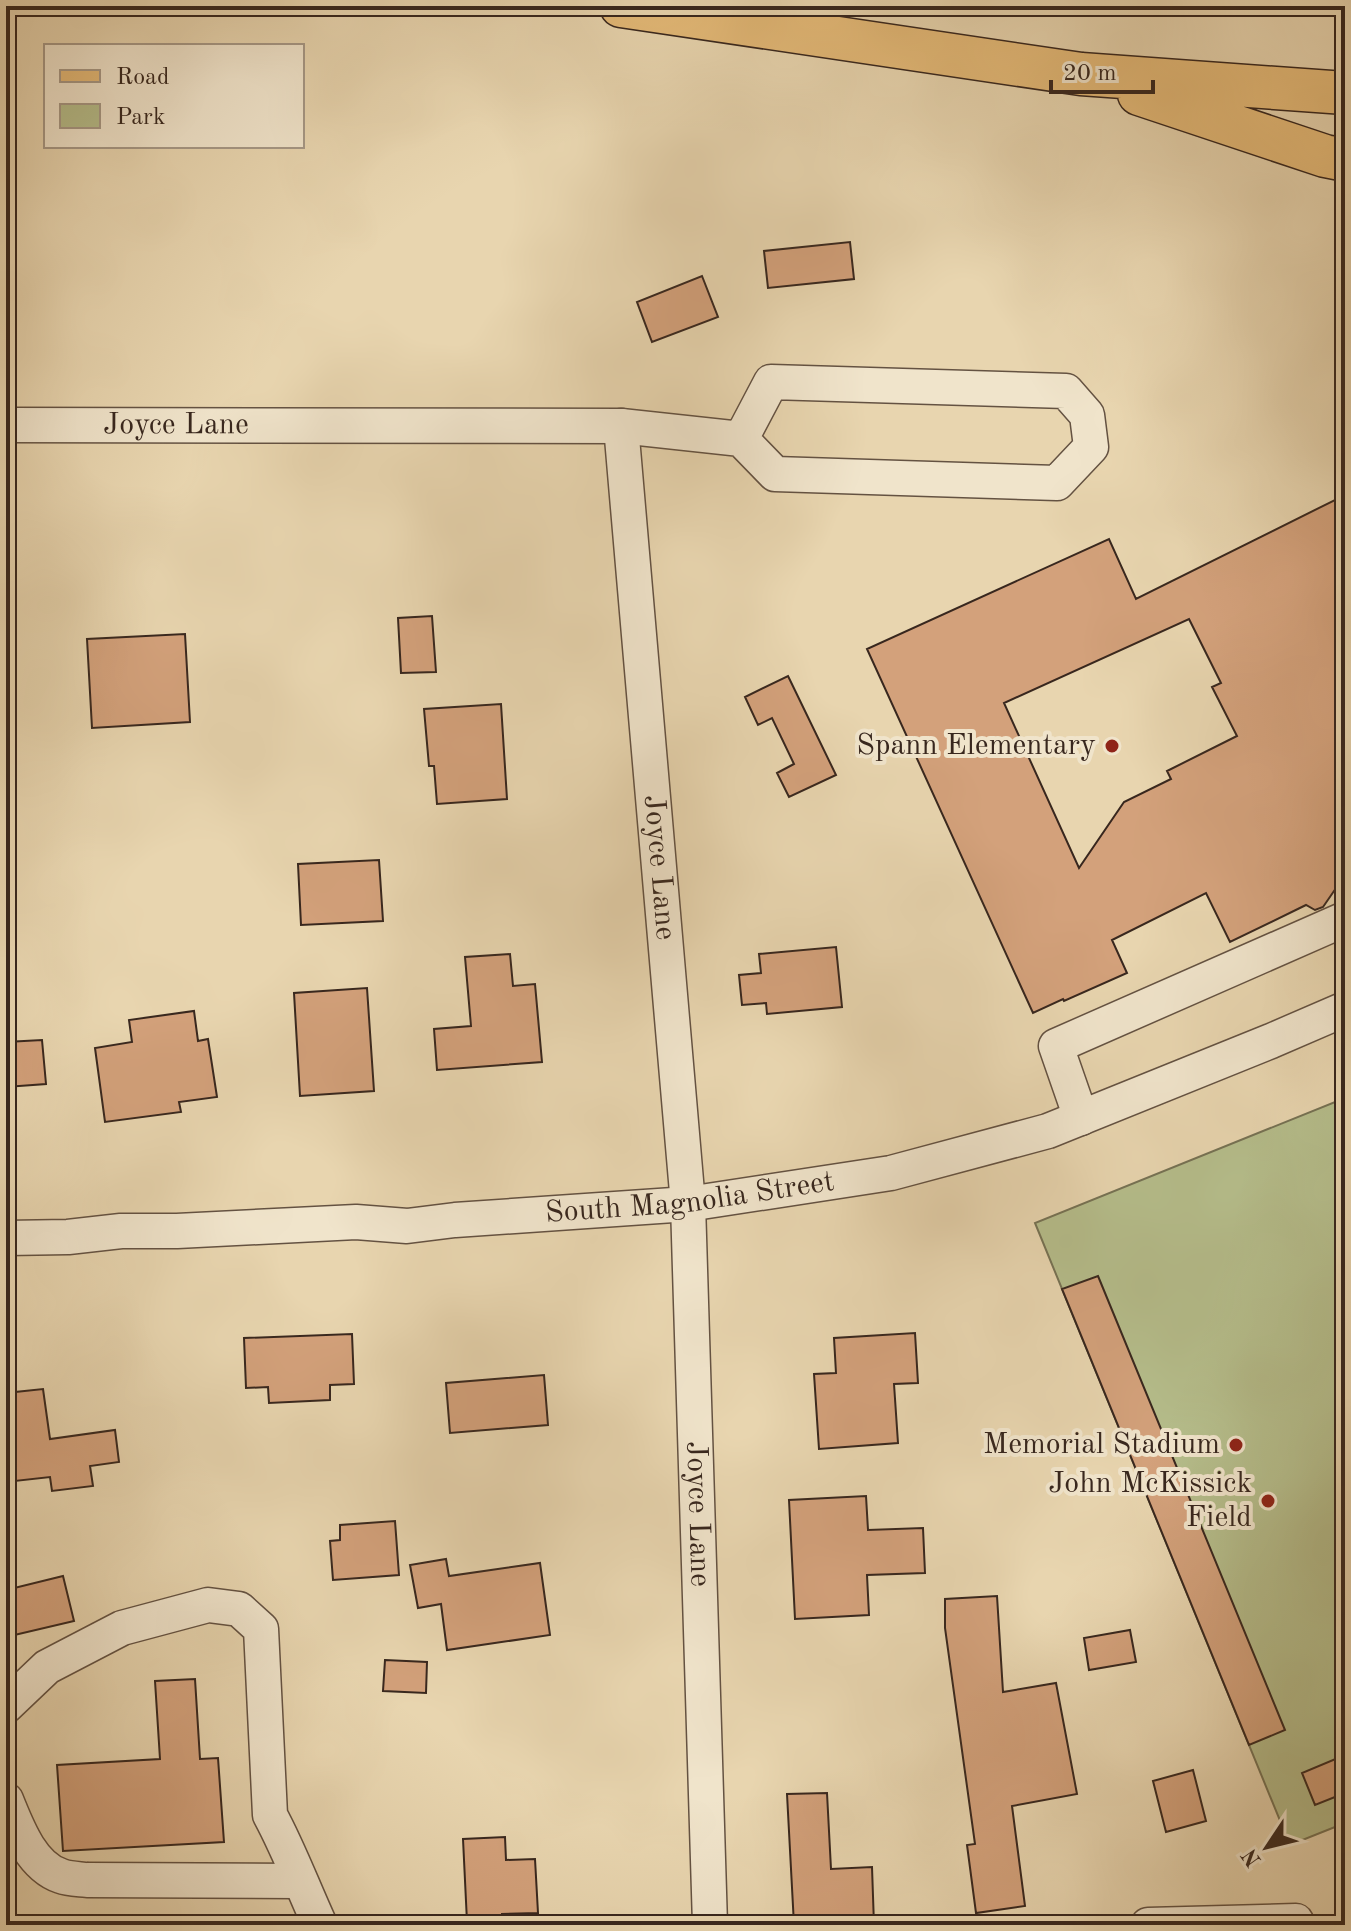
<svg xmlns="http://www.w3.org/2000/svg" width="1351" height="1931" font-family="'Old Standard TT',serif">
  <style>
    .green { fill: #b5bd8b; stroke: #767254; stroke-width: 2 }
    .building { fill: #d3a17b; stroke: #38271e; stroke-width: 2; fill-rule: evenodd }
    .lines { fill: none; stroke-linecap: round; stroke-linejoin: round }
    .minor-casing { stroke: #645242; stroke-width: 37 }
    .major-casing { stroke: #38271e; stroke-width: 45 }
    .minor { stroke: #f0e4cb; stroke-width: 34 }
    .major { stroke: #e4ba78; stroke-width: 42 }
    .poi-dot { fill: #8f2418; stroke: #f0e4cb; stroke-width: 3 }
    .labels { text-anchor: middle; dominant-baseline: central; stroke-width: 8; stroke-linejoin: round; paint-order: stroke }
    .street-label { font-size: 30px; fill: #38271e; stroke: #f0e4cb }
    .poi-label { font-size: 30px; fill: #38271e; stroke: #f0e4cb; text-anchor: end }
  </style>
  <rect width="100%" height="100%" fill="#e8d5af"/>
  <filter id="stains"><feTurbulence type="fractalNoise" baseFrequency=".0025" numOctaves="4"/><feColorMatrix values="0 0 0 0 .2 0 0 0 0 .09 0 0 0 0 .02 0 0 0 .5 -.17"/></filter>
  <radialGradient id="worn" r=".72"><stop offset=".6" stop-color="#630" stop-opacity="0"/><stop offset="1" stop-color="#630" stop-opacity=".3"/></radialGradient>
  <path class="green" d="M1345,1098V1823L1290,1845L1035,1223Z"/>
  <path class="building" d="M850,242L854,279L768,288L764,251Z
    M702,276L718,317L652,342L637,302Z
    M1345,495V875L1323,907L1315,910L1306,905L1230,942L1206,893L1112,940L1127,973L1064,1001L1063,999L1033,1013L867,649L1109,539L1136,599ZM1189,619L1221,683L1212,687L1237,736L1167,771L1171,779L1124,802L1079,868L1004,703Z
    M432,616L436,672L401,673L398,618Z
    M185,634L190,722L92,728L87,639Z
    M788,676L836,775L789,797L777,773L794,764L772,718L758,725L745,697Z
    M501,704L507,799L437,804L434,766H429L424,709Z
    M379,860L383,921L301,925L298,864Z
    M836,947L842,1007L767,1014L766,1003L742,1005L739,975L761,973L759,954Z
    M510,954L513,986L535,984L542,1062L437,1070L434,1029L471,1026L465,957Z
    M367,988L374,1091L300,1096L294,993Z
    M194,1011L198,1041L208,1039L217,1097L179,1102L181,1112L105,1122L95,1048L132,1042L129,1020Z
    M42,1040L46,1084L6,1087V1042Z
    M1098,1276L1285,1730L1249,1745L1062,1289Z
    M915,1333L918,1383L894,1384L898,1443L819,1449L814,1374L836,1373L834,1338Z
    M352,1334L354,1384L330,1385V1400L269,1403L268,1387L246,1388L244,1338Z
    M544,1375L548,1425L450,1433L446,1383Z
    M43,1389L50,1439L115,1430L119,1462L90,1466L93,1486L52,1491L50,1477L6,1482V1393Z
    M866,1496L868,1530L923,1528L925,1573L867,1575L869,1615L795,1619L789,1500Z
    M395,1521L399,1575L333,1580L330,1541L340,1540V1525Z
    M446,1559L449,1576L540,1563L550,1635L447,1650L441,1604L418,1608L410,1565Z
    M63,1576L74,1621L6,1637V1590Z
    M997,1596L1003,1692L1056,1683L1077,1794L1012,1806L1025,1906L976,1913L967,1845L975,1844L945,1628V1599Z
    M1130,1630L1136,1662L1089,1670L1084,1638Z
    M385,1660L427,1662L426,1693L383,1691Z
    M195,1679L200,1759L218,1758L224,1842L63,1851L57,1765L160,1759L155,1681Z
    M1345,1755V1793L1315,1805L1302,1773Z
    M1193,1770L1206,1821L1166,1832L1153,1781Z
    M827,1793L831,1869L872,1867L874,1925H794L787,1794Z
    M505,1837L506,1860L535,1859L538,1913L502,1914V1921L467,1922L463,1839Z"/>
  <g class="lines">
    <defs>
      <g id="minor">
        <path id="s1" d="M6,425L621,426L688,1204L710,1925"/>
        <path d="M621,426L741,439L775,474L1057,483L1091,447L1087,415L1066,391L771,382L741,439"/>
        <path d="M1081,1118L1056,1046L1345,919"/>
        <path id="s2" d="M6,1238L68,1237L121,1231H177L356,1222L407,1226L455,1220L688,1204L891,1173L1048,1131L1271,1041L1345,1009"/>
        <path d="M6,1706L47,1667L122,1628L208,1605L239,1609L261,1629L270,1815C289,1850 303,1888 320,1925"/>
        <path d="M6,1800C17,1827 31,1866 61,1876C69,1879 79,1879 87,1880L299,1881"/>
        <path d="M1148,1925L1296,1921L1298,1925"/>
      </g>
      <path id="major" d="M621,6L1081,74L1345,93
        M1139,94L1325,156L1345,160"/>
    </defs>
    <use href="#minor" class="minor-casing"/>
    <use href="#major" class="major-casing"/>
    <use href="#minor" class="minor"/>
    <use href="#major" class="major"/>
  </g>
  <g class="poi-dot">
    <circle cx="1112" cy="746" r="8"/>
    <circle cx="1236" cy="1445" r="8"/>
    <circle cx="1268" cy="1501" r="8"/>
  </g>
  <g class="labels">
    <g class="street-label">
      <text stroke="none"><textPath href="#s1" startOffset="170">Joyce Lane</textPath></text>
      <text stroke="none"><textPath href="#s1" startOffset="1058">Joyce Lane</textPath></text>
      <text stroke="none"><textPath href="#s2" startOffset="686">South Magnolia Street</textPath></text>
      <text stroke="none"><textPath href="#s1" startOffset="1706">Joyce Lane</textPath></text>
    </g>
    <g class="poi-label">
      <text x="1096" y="746">Spann Elementary</text>
      <text x="1220" y="1445">Memorial Stadium</text>
      <text x="1252" y="1484">John McKissick<tspan x="1252" dy="34">Field</tspan></text>
    </g>
  </g>
  <rect width="1351" height="1931" fill="none" stroke="#e8d5af" stroke-width="32"/>
  <rect x="8" y="8" width="1335" height="1915" fill="none" stroke="#38271e" stroke-width="4"/>
  <rect x="16" y="16" width="1319" height="1899" fill="none" stroke="#38271e" stroke-width="2"/>
  <rect x="44" y="44" width="260" height="104" fill="#f0e4cb" stroke="#a69886" stroke-width="2"/>
  <rect x="60" y="70" width="40" height="12" fill="#e4ba78" stroke="#a69886" stroke-width="2"/>
  <text x="116" y="84" font-size="24" fill="#38271e">Road</text>
  <rect x="60" y="104" width="40" height="24" fill="#b5bd8b" stroke="#a69886" stroke-width="2"/>
  <text x="116" y="124" font-size="24" fill="#38271e">Park</text>
  <g transform="translate(1267 1847) rotate(235)" stroke="#f0e4cb" stroke-width="6" paint-order="stroke">
  <path d="M0-6L14 30L0 20L-14 30Z" fill="#38271e"/>
  <text y="-12" font-size="22" font-weight="bold" text-anchor="middle" fill="#38271e">N</text>
  </g>
  <path d="M1051 80v12h102v-12" fill="none" stroke="#38271e" stroke-width="4"/>
  <text x="1063" y="80" font-size="24" fill="#38271e" stroke="#f0e4cb" stroke-width="6" paint-order="stroke">20 m</text>
  <rect width="100%" height="100%" filter="url(#stains)"/>
  <rect width="100%" height="100%" fill="url(#worn)"/>
</svg>
